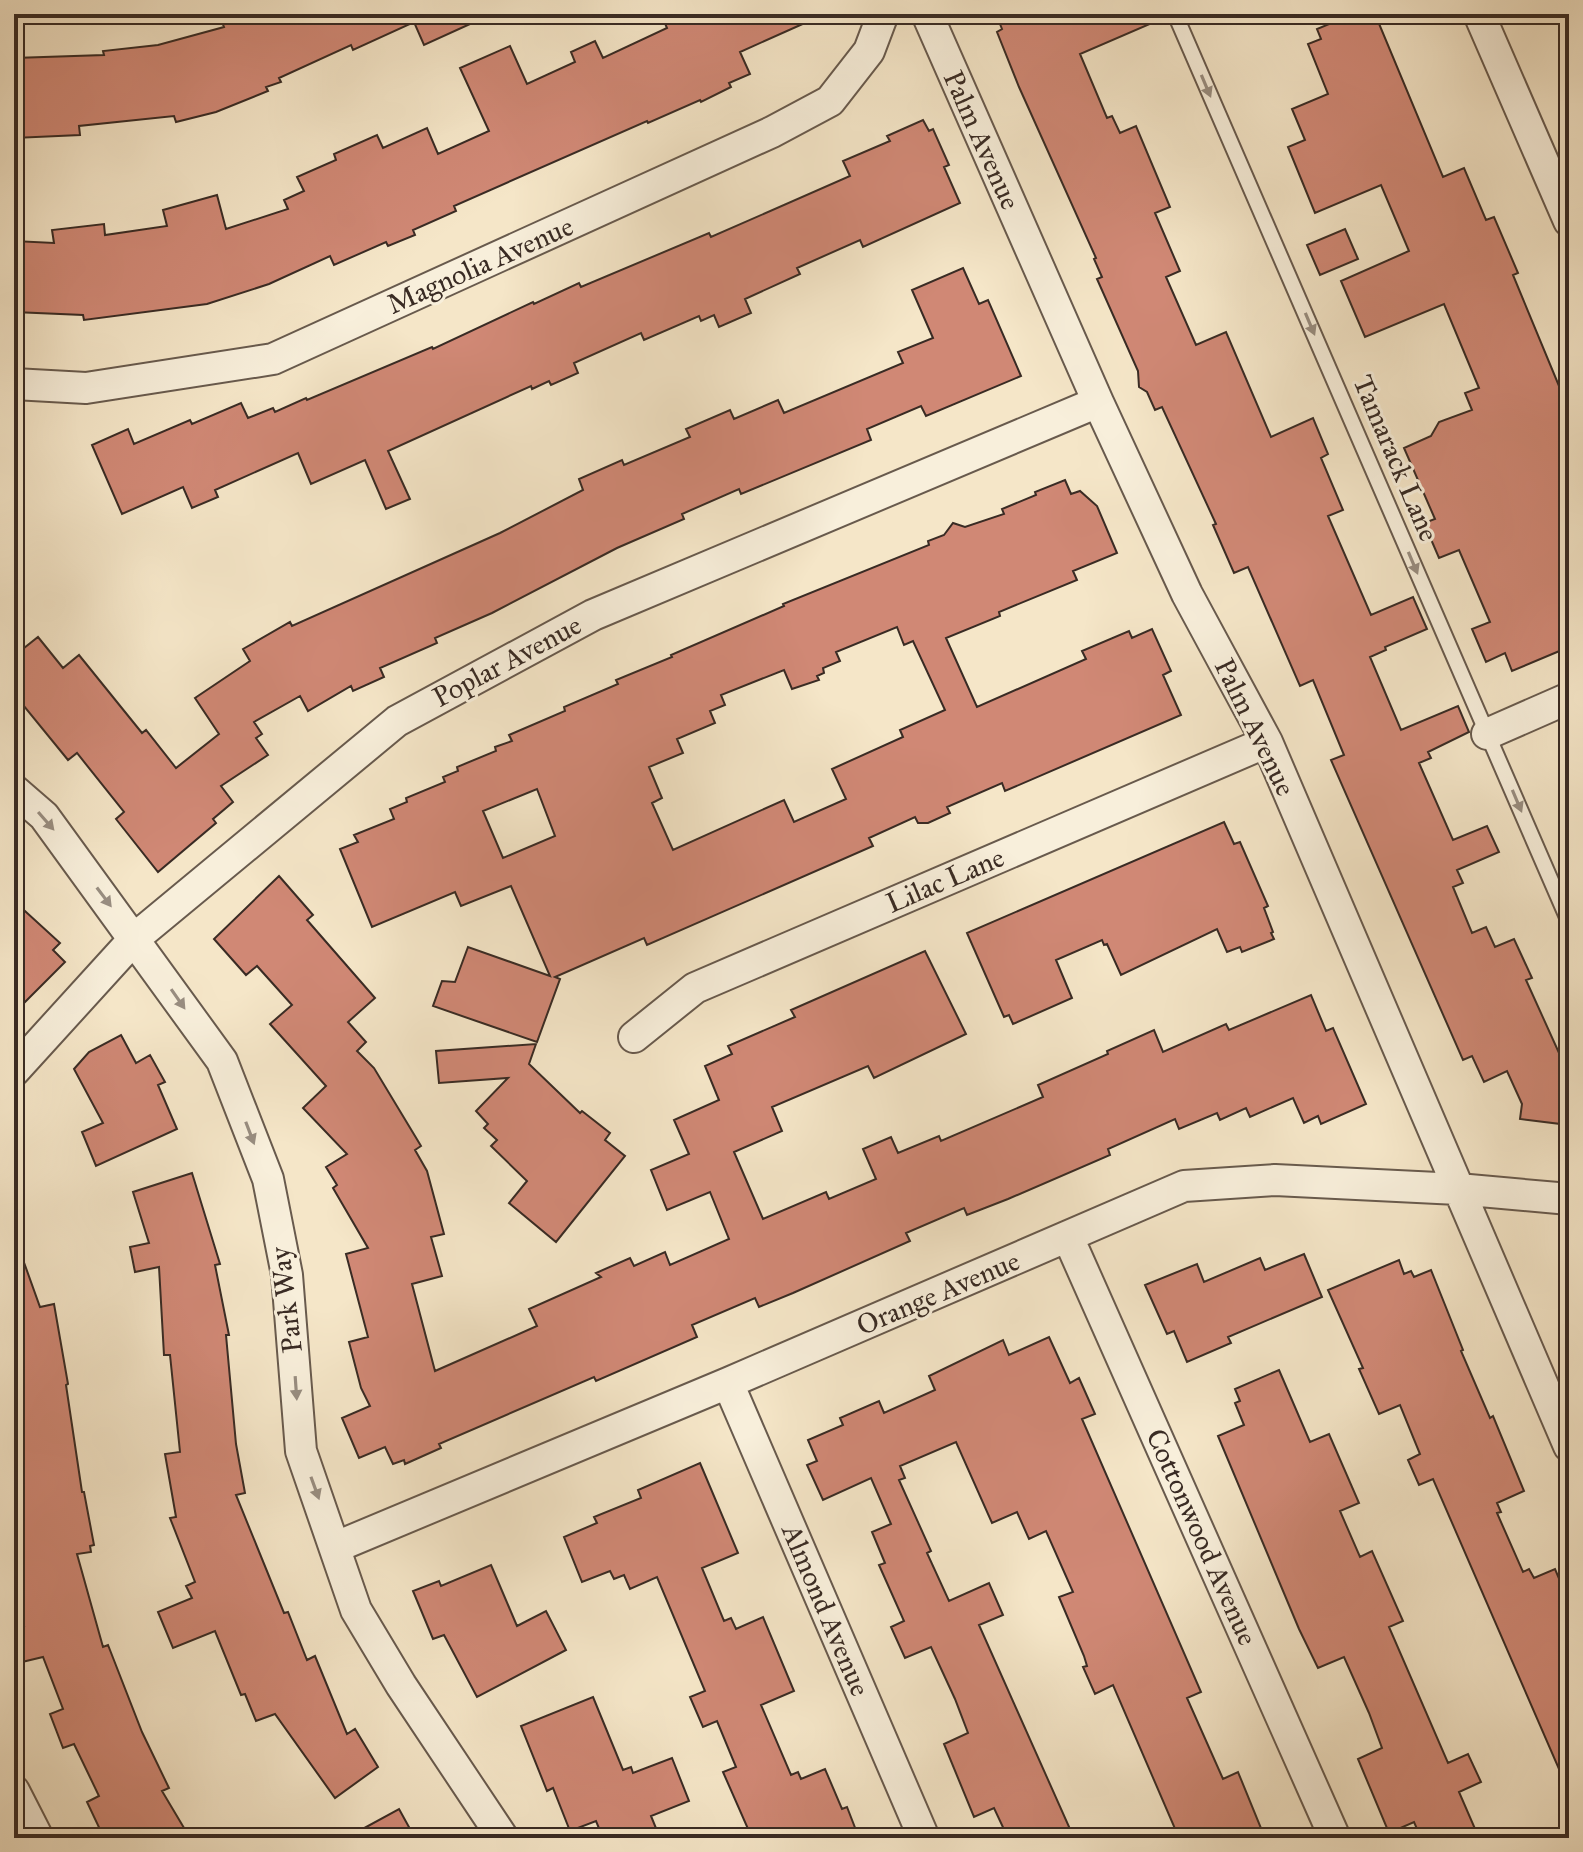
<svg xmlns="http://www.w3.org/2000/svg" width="1583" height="1852" font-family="'IM FELL Great Primer',serif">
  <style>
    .building { fill: #d08875; stroke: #392b24; stroke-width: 2; fill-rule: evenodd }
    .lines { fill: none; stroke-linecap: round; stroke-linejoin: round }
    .service-casing { stroke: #685a4d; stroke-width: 18 }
    .minor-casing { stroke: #685a4d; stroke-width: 34 }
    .service { stroke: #f8efdb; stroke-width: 14 }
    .minor { stroke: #f8efdb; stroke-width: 30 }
    .oneway { fill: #988d80 }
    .labels { text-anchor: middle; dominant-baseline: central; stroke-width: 6; stroke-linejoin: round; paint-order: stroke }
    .street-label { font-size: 28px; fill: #392b24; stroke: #f8efdb }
  </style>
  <rect width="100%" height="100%" fill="#f5e6c8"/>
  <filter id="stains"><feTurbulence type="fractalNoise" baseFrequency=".0025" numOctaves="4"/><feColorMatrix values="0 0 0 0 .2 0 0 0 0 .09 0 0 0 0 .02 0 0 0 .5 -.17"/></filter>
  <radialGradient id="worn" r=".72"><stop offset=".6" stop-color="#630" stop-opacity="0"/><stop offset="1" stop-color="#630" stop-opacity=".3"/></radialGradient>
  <path class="building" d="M244,14H492L424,45L414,22L353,50L351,45L279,78L281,82L266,87L268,91L216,112L176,122L174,116L79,126L80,135L14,138V58L104,55L103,51L158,45L224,27L222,22Z
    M661,14H825L740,52L750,74L729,83L731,87L701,102L700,100L648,123L647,121L454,206L456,211L413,230L415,235L388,246L386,242L334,265L330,256L269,284L207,304L84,320L83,315L14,312V241L54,243L52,230L104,224L105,235L167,226L163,210L217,195L226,229L288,209L284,200L304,191L297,177L336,160L334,154L377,135L383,148L427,128L438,154L489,131L460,68L510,46L527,84L575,62L571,52L595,41L603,58L667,28Z
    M996,14H1165L1166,17L1080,54L1107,118L1112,116L1120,133L1136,126L1170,207L1155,213L1180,271L1166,277L1196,345L1226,332L1271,437L1313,418L1328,454L1321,458L1343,510L1328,516L1371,615L1413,597L1427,629L1385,647L1386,650L1370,657L1401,730L1458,706L1469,732L1428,752L1431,758L1419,763L1453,840L1487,826L1499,852L1457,870L1463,883L1453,887L1472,933L1486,927L1495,947L1514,939L1532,978L1526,980L1569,1075V1125L1520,1119L1522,1104L1507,1071L1484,1082L1472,1056L1463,1060L1331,760L1344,755L1313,680L1300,686L1248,567L1234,573L1213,525L1216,524L1162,407L1155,410L1147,392L1139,387L1138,371L1097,279L1102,277L1094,259L1096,258L1019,87L997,32L1002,29Z
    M1353,14H1375L1443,177L1464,168L1486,220L1494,217L1518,273L1513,275L1569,410V647L1512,671L1505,653L1486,662L1472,629L1490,622L1459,550L1439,558L1424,523L1435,519L1404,448L1431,436L1439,422L1472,410L1465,393L1479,388L1444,304L1365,337L1341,281L1409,251L1381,185L1315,213L1288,147L1305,140L1292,109L1328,94L1308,44L1321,39L1317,29Z
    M923,120L929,131L933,129L949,165L944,167L960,203L863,247L860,240L797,268L800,274L745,299L751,313L719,327L714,315L701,321L699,316L644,340L641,333L574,363L578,373L551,385L549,381L532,389L531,386L388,451L410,499L386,509L365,460L311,484L298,453L215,490L218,497L192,508L183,487L122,514L92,445L128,429L134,444L190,420L192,424L241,403L248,418L273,408L275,412L306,398L307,400L432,347L433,349L533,302L534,304L579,283L581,287L709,233L711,237L850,176L843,161L890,141L887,136Z
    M1345,229L1358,259L1320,275L1307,245Z
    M963,268L979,304L988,300L1021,376L926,416L921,406L867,429L871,440L741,494L739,489L682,514L684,519L617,548L492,613L435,638L437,643L380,668L384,677L353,691L351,686L308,711L300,696L254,722L262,734L256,738L268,755L221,786L233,802L213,819L216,823L158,872L116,819L124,812L77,753L68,760L14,694V656L38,637L63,668L79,655L142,733L146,730L176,768L219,734L195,698L250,661L243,649L290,622L292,626L500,533L583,490L579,479L622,460L624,465L690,437L686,429L730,410L734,419L778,400L784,413L903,363L898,352L933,338L912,290Z
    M1065,480L1071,494L1080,491L1097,506L1117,553L1073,571L1077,580L999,612L1000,616L946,638L977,707L1086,659L1082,651L1129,631L1132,638L1152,629L1171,671L1163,675L1181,715L1005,791L1002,783L947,807L950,813L928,823H918L915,817L869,838L873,846L647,945L644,938L555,977L560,979L537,1042L433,1006L442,981L455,982L468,947L550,976L511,886L461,906L455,892L372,927L340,849L358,842L354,835L394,819L390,809L407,802L406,798L445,782L443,777L458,771L457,767L496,751L495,747L512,741L509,735L565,711L564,707L618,684L616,680L672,657L671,655L784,606L783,604L929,545L928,541L944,535L953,523L965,527L1004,514L1002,509L1036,495L1035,492ZM897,627L904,645L913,641L945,710L900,730L903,737L832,769L846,799L794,822L784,800L673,850L652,803L662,798L649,767L683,753L677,739L715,723L710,711L725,705L721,695L784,670L792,689L819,680L817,676L824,673L823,668L840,661L836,652ZM537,789L555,836L503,858L483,811Z
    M1224,822L1234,844L1240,842L1268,906L1264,908L1273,932L1271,933L1274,939L1242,952L1240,947L1227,952L1217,929L1121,975L1107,944L1104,945L1102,940L1056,960L1072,998L1013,1024L1009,1015L1004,1017L967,933Z
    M279,876L313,915L307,920L375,998L348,1022L366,1042L357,1051L374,1068L421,1146L415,1150L427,1171L444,1234L431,1237L442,1276L412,1284L435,1371L537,1326L529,1309L601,1277L596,1273L630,1258L634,1266L665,1252L670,1265L729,1239L710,1192L667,1210L651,1170L689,1154L674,1120L719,1100L705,1066L732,1054L728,1046L795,1017L791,1010L925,951L966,1034L874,1078L868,1066L772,1107L782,1131L734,1152L763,1219L826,1192L829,1199L876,1179L863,1149L891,1137L898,1153L939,1136L941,1141L1043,1097L1038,1085L1108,1054L1107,1051L1154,1030L1163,1052L1226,1024L1229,1030L1311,995L1326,1031L1333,1028L1366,1104L1321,1124L1318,1116L1304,1123L1293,1098L1250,1117L1246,1108L1220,1120L1217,1113L1179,1129L1175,1119L1108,1149L1110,1155L1008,1199L967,1215L964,1208L906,1233L910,1241L793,1293L759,1307L755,1298L692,1325L697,1337L596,1381L594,1377L439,1444L441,1448L405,1464L404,1460L393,1464L385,1447L359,1458L342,1418L370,1406L361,1388L349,1342L368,1337L346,1254L368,1248L333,1188L337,1185L326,1167L347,1154L303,1108L326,1086L270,1024L292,1005L257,966L246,975L214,939Z
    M14,901L60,943L53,950L65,962L14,1013Z
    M121,1035L136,1063L150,1055L165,1082L158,1085L177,1129L96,1166L82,1132L103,1123L74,1069L89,1052Z
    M536,1044L529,1064L580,1113L582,1111L610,1133L605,1140L625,1156L556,1242L509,1203L527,1181L491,1146L497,1140L484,1128L488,1124L476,1111L508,1078L439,1083L436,1051Z
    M192,1173L220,1264L215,1265L229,1335H226L236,1444L245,1493L236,1495L284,1613L288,1612L307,1660L315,1656L347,1734L355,1729L378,1767L335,1798L275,1714L256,1721L245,1694L241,1695L215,1631L173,1648L158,1612L192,1598L186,1586L195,1582L170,1518L176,1517L165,1454L180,1452L170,1355H164L159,1267L135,1272L130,1247L149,1243L133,1192Z
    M17,1243L40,1307L54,1304L68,1384L66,1385L82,1492H84L94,1545L90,1546L91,1552L77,1554L103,1647L108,1645L142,1732L169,1788L162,1791L190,1838H104L87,1802L99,1796L74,1744L63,1748L50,1714L63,1709L43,1657L22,1662L14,1632V1628L24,1626L14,1588V1350L20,1349L14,1312V1244Z
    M1304,1254L1322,1297L1228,1337L1231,1343L1187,1362L1174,1331L1167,1334L1145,1285L1197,1264L1204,1282L1260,1258L1265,1270Z
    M1399,1260L1404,1274L1411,1271L1414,1277L1431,1270L1463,1350L1461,1351L1490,1418L1493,1416L1524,1491L1497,1503L1501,1512L1497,1513L1523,1572L1529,1569L1534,1578L1555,1569L1569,1602V1792L1433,1479L1419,1485L1408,1460L1420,1454L1400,1405L1379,1414L1359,1369L1363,1368L1328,1290Z
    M1049,1337L1070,1383L1079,1378L1095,1414L1082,1419L1201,1692L1187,1698L1223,1779L1238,1772L1265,1838H1179L1113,1685L1095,1694L1083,1667L1087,1666L1084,1656L1059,1597L1073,1592L1046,1531L1029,1539L1017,1512L992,1523L956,1442L900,1466L905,1478L899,1480L931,1551L927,1553L949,1601L989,1583L1003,1615L979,1625L1074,1838H1008L994,1808L974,1817L944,1744L968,1733L955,1699L931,1647L905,1658L891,1627L904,1621L879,1565L885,1563L872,1532L891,1524L871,1478L823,1500L807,1465L817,1461L808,1440L843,1425L840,1418L879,1401L884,1413L935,1390L929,1376L1003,1340L1009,1355Z
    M1279,1370L1310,1442L1329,1434L1359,1503L1340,1511L1360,1557L1372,1551L1403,1621L1389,1627L1448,1763L1468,1754L1481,1782L1459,1792L1479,1838H1421L1414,1822L1389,1833L1358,1759L1382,1748L1369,1713L1344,1657L1318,1668L1299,1629L1218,1436L1244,1425L1235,1403L1240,1401L1235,1389Z
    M700,1463L738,1553L702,1568L724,1621L731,1618L736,1629L763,1617L794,1691L761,1705L791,1775L798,1772L801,1779L825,1769L842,1809L847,1807L859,1838H752L723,1772L736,1767L717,1721L703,1727L690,1697L705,1691L657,1577L630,1589L624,1575L614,1579L610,1571L582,1582L564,1537L597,1523L594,1517L641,1498L638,1490Z
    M491,1565L517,1626L546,1611L566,1650L477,1697L444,1635L433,1639L413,1591L439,1581L441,1586Z
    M593,1697L623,1770L631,1767L633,1773L672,1758L689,1801L651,1816L660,1838H603L596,1821L570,1831L553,1788L547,1791L521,1726Z
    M399,1809L415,1838H346Z"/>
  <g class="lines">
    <defs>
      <path id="service" d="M1175,14L1569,922"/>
      <path id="minor" d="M927,14L1098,402L1187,594L1267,742L1569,1446
        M1479,14L1569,221
        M14,384L86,388L273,359L772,132L830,101L869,51L883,14
        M1487,734L1569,698
        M14,790L44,816L222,1061L268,1179L287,1275L301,1451L356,1610L401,1685L503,1838
        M634,1037L695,988L1267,742
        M14,1071L135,938L397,721L593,615L1098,402
        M1068,1237L1335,1838
        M728,1383L924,1838
        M336,1547L728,1383L1184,1186L1275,1180L1458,1189L1569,1199
        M14,1791L38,1838"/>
    </defs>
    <use href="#service" class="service-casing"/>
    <use href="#minor" class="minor-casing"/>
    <use href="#service" class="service"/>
    <use href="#minor" class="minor"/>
  </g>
  <defs><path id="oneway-solid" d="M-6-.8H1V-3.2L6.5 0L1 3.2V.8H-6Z" transform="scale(2)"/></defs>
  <g class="oneway">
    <use href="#oneway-solid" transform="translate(1206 86) rotate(67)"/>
    <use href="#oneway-solid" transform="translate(1310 324) rotate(67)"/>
    <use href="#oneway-solid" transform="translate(1413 563) rotate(67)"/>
    <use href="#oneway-solid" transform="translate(1517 801) rotate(67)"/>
    <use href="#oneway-solid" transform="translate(46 821) rotate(49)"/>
    <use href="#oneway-solid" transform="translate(104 897) rotate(53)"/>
    <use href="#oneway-solid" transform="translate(178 999) rotate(55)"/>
    <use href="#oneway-solid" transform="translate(250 1133) rotate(69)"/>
    <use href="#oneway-solid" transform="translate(296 1388) rotate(86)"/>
    <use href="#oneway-solid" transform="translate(315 1488) rotate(70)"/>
  </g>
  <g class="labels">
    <g class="street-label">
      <text transform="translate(982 140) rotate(66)">Palm Avenue</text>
      <text transform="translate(480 265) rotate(-24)">Magnolia Avenue</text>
      <text transform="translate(1396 458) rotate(67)">Tamarack Lane</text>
      <text transform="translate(507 661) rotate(-28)">Poplar Avenue</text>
      <text transform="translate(1255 727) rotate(64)">Palm Avenue</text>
      <text transform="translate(945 880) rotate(-23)">Lilac Lane</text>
      <text transform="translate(938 1293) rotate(-23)">Orange Avenue</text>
      <text transform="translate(286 1300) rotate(-97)">Park Way</text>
      <text transform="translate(1202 1537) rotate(66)">Cottonwood Avenue</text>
      <text transform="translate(826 1610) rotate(67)">Almond Avenue</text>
    </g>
  </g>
  <rect width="1583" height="1852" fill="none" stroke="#f5e6c8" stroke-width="48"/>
  <rect x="16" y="16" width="1551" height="1820" fill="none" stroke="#392b24" stroke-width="4"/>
  <rect x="24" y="24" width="1535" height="1804" fill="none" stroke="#392b24" stroke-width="2"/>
  <rect width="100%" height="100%" filter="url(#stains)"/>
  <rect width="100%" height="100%" fill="url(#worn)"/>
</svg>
